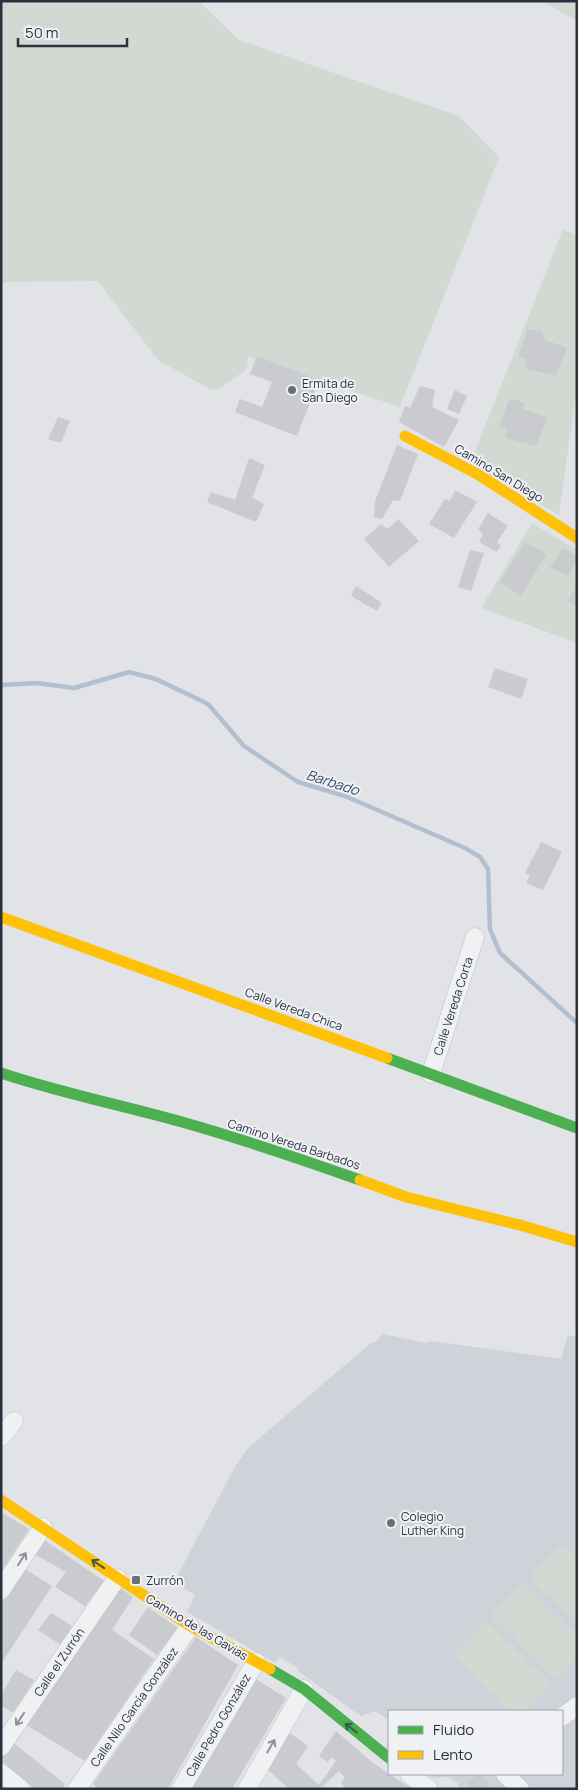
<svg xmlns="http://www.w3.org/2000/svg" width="578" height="1790" font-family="Manrope,sans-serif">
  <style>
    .built { fill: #d0d2d9 }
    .green { fill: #d2d9d2 }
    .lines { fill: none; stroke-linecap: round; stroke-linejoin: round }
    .stream { stroke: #b2bfce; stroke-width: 4.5 }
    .building { fill: #c9cbce }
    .street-casing { stroke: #c0c1c4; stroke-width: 19 }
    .street { stroke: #f0f1f3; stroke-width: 18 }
    .fast { stroke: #4caf50; stroke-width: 11 }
    .slow { stroke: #ffc107; stroke-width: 11 }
    .oneway { stroke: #8d9098 }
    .oneway2 { stroke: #365c44 }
    .poi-dot { fill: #6a6f78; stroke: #eff1f5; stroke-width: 2 }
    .labels { text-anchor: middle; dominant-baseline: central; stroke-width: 4; stroke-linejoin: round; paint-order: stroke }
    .poi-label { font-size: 12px; fill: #2a303d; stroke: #eff1f5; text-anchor: start }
    .street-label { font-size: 12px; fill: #2a303d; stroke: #eff1f5 }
    .water-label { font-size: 14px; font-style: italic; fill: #384e6d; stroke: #eff1f5 }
  </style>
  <rect width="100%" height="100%" fill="#e1e3e6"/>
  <path class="built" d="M383,1334L426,1343L432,1341L561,1359L568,1335L577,1337V1789H459L458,1783L448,1777L433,1778L427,1774H562V1711H389V1720L375,1711L361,1716L298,1671L299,1669L280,1657L275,1663L187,1612L195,1595L174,1582L236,1465L249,1447L372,1342L374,1343Z"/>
  <path class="green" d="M1,1H199L239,40L459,116L499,157L400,407L248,356L247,369L219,389H210L158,360L98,281L8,282L1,284Z
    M542,1H577V21Z
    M563,229L577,236V385L559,515L470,464Z
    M532,523L577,550V643L481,608Z
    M563,1545L577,1559V1623L574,1621L575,1618L572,1616L571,1617L552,1599L553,1597L551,1595L549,1596L530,1578L532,1576L531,1575L559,1546L561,1547Z
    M522,1584L523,1585L525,1584L543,1602L542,1604L545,1606L546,1605L565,1623L564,1624L567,1627L568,1626L577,1634V1658L558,1677L556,1676L554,1678L536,1660L537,1658L535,1655L532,1657L513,1638L515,1636L513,1634L510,1635L492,1618L494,1616L492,1614Z
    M487,1622L506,1640L504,1642L507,1645L509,1643L528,1661L526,1663L529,1666L531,1664L550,1682L548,1685L549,1686L525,1711H511L498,1699L500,1696L497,1693L494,1695L475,1677L477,1675L475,1672L472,1674L454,1656L456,1654L455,1653L484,1623L485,1624Z"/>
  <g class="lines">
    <path class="stream" d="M1,685L37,683L74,688L129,672L156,679L208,704L244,746L298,782L345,796L465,848L480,857L488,869L490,929L500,953L577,1023"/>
  </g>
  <path class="building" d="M528,329L543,332V339L567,348L555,376L525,368L527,359L518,357Z
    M257,356L319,380L297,436L235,412L240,399L262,407L272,382L250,374Z
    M420,386L435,390L432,407L459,420L444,447L399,422L405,406L410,408Z
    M455,390L467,396L459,414L447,409Z
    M509,399L524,402L523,409L548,417L536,446L505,438L507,429L499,427Z
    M58,417L70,421L61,443L48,439Z
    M397,445L418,454L400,501L393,500L382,519L374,517L375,501Z
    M249,458L265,465L252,498L264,504L256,522L207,502L211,492L235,500Z
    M455,490L477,502L454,538L429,524L445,499L450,501Z
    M488,513L508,526L497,542L501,546L497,552L479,542L483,534L478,529Z
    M398,519L419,541L389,567L364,539L381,524L388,529Z
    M525,542L547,554L521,596L500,582Z
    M563,548L577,556V561L568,576L550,567Z
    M470,550L484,553L471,591L458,587Z
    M356,586L382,603L377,611L351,596Z
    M577,587V606L567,601Z
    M495,668L528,679L521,699L488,687Z
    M541,842L562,852L543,890L526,883L530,876L525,873Z
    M1,1512L29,1529L1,1572Z
    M43,1539L104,1581L85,1606L55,1587L66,1572L34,1554Z
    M25,1569L52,1586L1,1664V1604Z
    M117,1586L133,1597L112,1630L154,1659L85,1761L23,1723Z
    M148,1607L178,1628L157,1655L129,1635Z
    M51,1613L72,1626L61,1645L38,1630Z
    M196,1637L238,1665L168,1789H100L93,1784Z
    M16,1670L34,1680L14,1713L1,1706V1695Z
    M253,1677L286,1698L232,1789H190Z
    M287,1731L308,1746L296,1764L319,1785L336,1761L331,1757L328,1762L319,1756L336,1731L373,1763L412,1789H347L341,1783L345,1777L339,1771L320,1789H289L267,1769Z
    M11,1741L65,1784L62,1789H34L3,1762L1,1754Z
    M479,1774L490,1782L485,1789H473L467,1783Z"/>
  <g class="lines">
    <defs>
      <path id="street" d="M431,1074L475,937
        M1,1437L14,1421
        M1,1590L43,1527
        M562,1717L577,1706
        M1,1747L117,1578
        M1,1773L21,1789
        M409,1774L429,1789
        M505,1774L520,1789
        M77,1789L190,1626
        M181,1789L256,1662
        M247,1789L304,1689"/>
    </defs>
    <use href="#street" class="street-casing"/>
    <use href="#street" class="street"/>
    <path class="fast" d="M387,1058L577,1128
      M1,1073C61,1093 121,1105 182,1122C242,1139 301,1159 360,1180
      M270,1669L304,1689L389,1758"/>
    <path class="slow" d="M405,436L479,475L577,538
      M1,917L387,1058
      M360,1180L406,1197L520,1225L577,1242
      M1,1500L190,1626L270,1669"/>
  </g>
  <defs><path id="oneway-shaft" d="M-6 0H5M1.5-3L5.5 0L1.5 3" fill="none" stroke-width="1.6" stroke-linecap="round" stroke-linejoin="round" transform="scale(1.25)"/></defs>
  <g class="oneway">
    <use href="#oneway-shaft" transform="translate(22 1559) rotate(-57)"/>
    <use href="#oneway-shaft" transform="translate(20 1719) rotate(124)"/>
    <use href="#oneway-shaft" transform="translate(271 1746) rotate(-60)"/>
  </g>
  <g class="oneway2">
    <use href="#oneway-shaft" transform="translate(98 1564) rotate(-146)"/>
    <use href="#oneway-shaft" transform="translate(351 1728) rotate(-141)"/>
  </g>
  <g class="poi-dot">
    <circle cx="292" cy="390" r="5"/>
    <circle cx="391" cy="1523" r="5"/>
    <rect x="131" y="1575" width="10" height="10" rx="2.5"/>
  </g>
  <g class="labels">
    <g class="poi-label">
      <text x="302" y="383">Ermita de<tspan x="302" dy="14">San Diego</tspan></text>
      <text x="401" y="1516">Colegio<tspan x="401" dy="14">Luther King</tspan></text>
      <text x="146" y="1580">Zurrón</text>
    </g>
    <g class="street-label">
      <text transform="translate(499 473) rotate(31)">Camino San Diego</text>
      <text transform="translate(453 1006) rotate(-72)">Calle Vereda Corta</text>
      <text transform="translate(294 1009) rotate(20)">Calle Vereda Chica</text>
      <text transform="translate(294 1144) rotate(18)">Camino Vereda Barbados</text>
      <text transform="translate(197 1627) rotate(31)">Camino de las Gavias</text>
      <text transform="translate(59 1662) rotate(-56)">Calle el Zurrón</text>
      <text transform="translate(134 1707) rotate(-55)">Calle Nilo García González</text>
      <text transform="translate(218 1725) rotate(-60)">Calle Pedro González</text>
    </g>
    <g class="water-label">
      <text transform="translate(333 782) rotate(18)">Barbado</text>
    </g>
  </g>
  <rect width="578" height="1790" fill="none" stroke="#2a303d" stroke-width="5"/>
  <rect x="388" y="1710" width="175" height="65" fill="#eff1f5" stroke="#a0a4ab"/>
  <rect x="398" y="1726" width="25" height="8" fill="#4caf50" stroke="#a0a4ab"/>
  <text x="433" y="1735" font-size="15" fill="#2a303d">Fluido</text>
  <rect x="398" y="1751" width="25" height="8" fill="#ffc107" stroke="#a0a4ab"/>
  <text x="433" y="1760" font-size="15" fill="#2a303d">Lento</text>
  <path d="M18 38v8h109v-8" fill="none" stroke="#2a303d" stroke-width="2.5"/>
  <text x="25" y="38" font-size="15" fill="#2a303d" stroke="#eff1f5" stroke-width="4" paint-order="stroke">50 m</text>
</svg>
